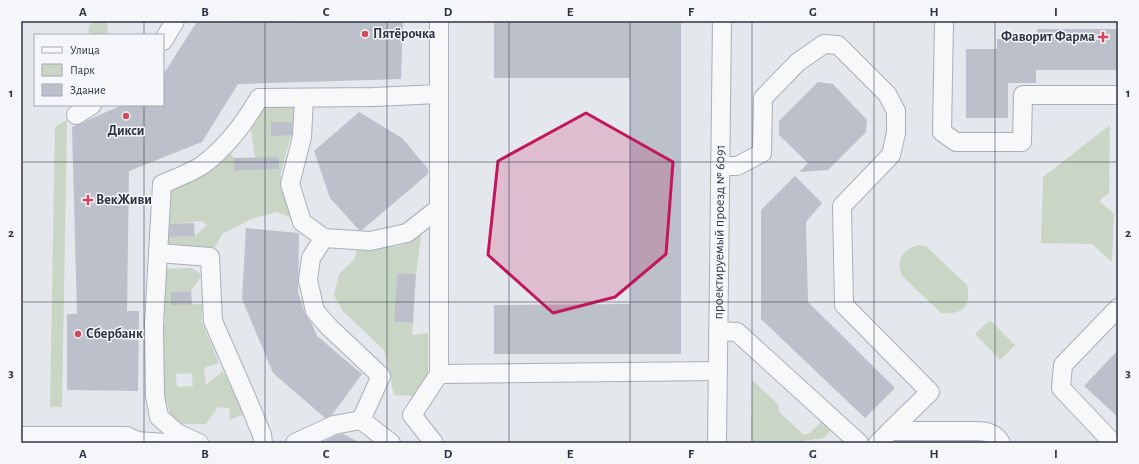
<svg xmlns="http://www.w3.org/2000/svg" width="1139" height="464" font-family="'Alegreya Sans',sans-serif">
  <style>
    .green { fill: #c9d6c5; fill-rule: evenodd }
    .building { fill: #bbc0ca }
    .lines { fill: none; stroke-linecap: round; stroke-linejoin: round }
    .minor-casing { stroke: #a9aeb7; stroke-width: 20 }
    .minor { stroke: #f7f8fa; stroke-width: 18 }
    .marked { fill: #c2185b; fill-opacity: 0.2; stroke: #c2185b; stroke-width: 3; stroke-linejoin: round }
    .grid { fill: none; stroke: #2b3445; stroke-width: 1; stroke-opacity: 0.55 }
    .poi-dot { fill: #d1495b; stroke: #f4f6f9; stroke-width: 1.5 }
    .labels { text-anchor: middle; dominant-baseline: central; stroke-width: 3; stroke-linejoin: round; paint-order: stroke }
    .poi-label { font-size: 14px; font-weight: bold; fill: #2b3445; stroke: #f4f6f9; text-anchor: start }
    .street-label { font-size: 14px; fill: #2b3445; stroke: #f4f6f9 }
    .neatline { fill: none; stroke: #2b3445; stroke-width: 1.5 }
    .grid-label { font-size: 13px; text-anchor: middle; font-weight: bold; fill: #2b3445 }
  </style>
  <rect width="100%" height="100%" fill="#e4e7ec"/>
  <path class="green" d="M93,21L105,22L108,27L107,35H90C87,30 89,25 93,21Z
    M259,98H304L302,137L291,135L280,176L290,184L302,222L277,212L251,219L222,234L210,257L164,253L166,182L225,147L234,158L235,171L255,170V157L249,115ZM202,221L207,225L195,236L174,237V224Z
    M67,120L62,407H50L55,127Z
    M1110,125L1109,193L1099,201L1114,214L1112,262L1092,244L1041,243L1043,177Z
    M422,229L416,274L397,273L394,322L413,323L412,335L428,333V389L417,396L394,395L384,350L343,311L334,295L339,274L354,260L358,247L377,249L403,245Z
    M918,245L926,246L967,285C972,307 962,315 941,313L902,276C895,259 903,250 918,245Z
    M192,268L202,275L191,291L171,292V305L202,304V322L219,363L204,368L206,385L223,371L245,414L229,420L230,408L218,407L206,424H180L169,413L168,404L156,402L154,324H165L163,296L157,269ZM192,373L193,386L177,387L176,374Z
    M990,320L1015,345L1000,360L975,334Z
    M752,380L778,404L779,412L804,435L810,433L828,415L837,423L824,438L803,441V443H751Z"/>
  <path class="building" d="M403,21L401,79L238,84L202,142L129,171L127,311H139L138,391L67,390V314H77L72,127L122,105H163V75L196,23Z
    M494,23H681V354H494V305L630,304V78H494Z
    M1037,29H1118V70H1036V83H1008V118H966V49H997V39H1038Z
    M818,82L833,84L867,120L866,132L828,170L799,172L808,163L779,135V121Z
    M359,112L402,138L428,169V174L362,230H359L330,198L314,151Z
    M271,122H292V135L271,136Z
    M279,157V169L234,171V158Z
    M795,176L822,203L806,222L808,302L895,388L865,418L761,319V210Z
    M194,223L195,236L169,237L170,224Z
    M246,228L299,233L298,292L305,314L312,324L317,336L362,374L332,415L325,418L273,373L242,299Z
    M397,273L416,274L413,323L394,322Z
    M191,291L192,305H171V292Z
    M1118,350V417L1084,386Z
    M343,434L360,443H320L337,435Z"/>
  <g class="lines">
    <defs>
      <g id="minor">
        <path d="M439,21V374L718,371"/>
        <path d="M944,21L942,132L956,142H1022L1023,95H1118"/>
        <path d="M163,41L175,21"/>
        <path d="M304,98L302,137L290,184L302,222L324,238L370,241L407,233L439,208"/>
        <path d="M76,115L92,105"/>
        <path d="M720,166H737L762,153L763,98L798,62L824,44L838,45L887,94L896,111V133L891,155L842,206L844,305L930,392L890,431"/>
        <path d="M324,238L311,258L308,280L315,311L329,327L381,376L361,420"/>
        <path d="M158,253L210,257L213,321L248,401L262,435L263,443"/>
        <path d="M718,331L737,332L859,443"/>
        <path d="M21,436H127L137,441L165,443"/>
        <path d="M199,443L177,433L159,417L155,396L154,324L162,184C174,179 190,173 201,166C226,148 244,124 259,98L374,97L439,94"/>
        <path d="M295,443L334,425L361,420L391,443"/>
        <path d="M434,443L412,415L439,374"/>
        <path id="s1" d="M717,443L722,21"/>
        <path d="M878,443L890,431H974C985,431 995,432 1001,443"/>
        <path d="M1113,443L1061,388L1063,365L1118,308"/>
      </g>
    </defs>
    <use href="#minor" class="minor-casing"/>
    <use href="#minor" class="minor"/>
  </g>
  <path class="marked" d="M586,113L673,162L666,254L615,297L553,313L488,255L498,161Z"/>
  <path class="grid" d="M144,21V35M265,21V443M387,21V443M509,21V443M630,21V443M752,21V443M874,21V443M995,21V443M144,105V443M21,162H1118M21,302H1118"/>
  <g class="poi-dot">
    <circle cx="365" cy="34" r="4"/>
    <path d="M1101 31h4v4h4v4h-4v4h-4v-4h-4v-4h4z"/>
    <circle cx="126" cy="116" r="4"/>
    <path d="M86 194h4v4h4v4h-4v4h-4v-4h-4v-4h4z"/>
    <circle cx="78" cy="334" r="4"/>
  </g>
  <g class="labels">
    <g class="poi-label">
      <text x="373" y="34">Пятёрочка</text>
      <text x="1095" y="37" text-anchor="end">Фаворит Фарма</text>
      <text x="126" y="131" text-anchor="middle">Дикси</text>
      <text x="96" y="200">ВекЖиви</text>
      <text x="86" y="334">Сбербанк</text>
    </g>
    <g class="street-label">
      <text stroke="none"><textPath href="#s1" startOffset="211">проектируемый проезд № 6091</textPath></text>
    </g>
  </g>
  <rect width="1139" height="464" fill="none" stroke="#f4f6f9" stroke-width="44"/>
  <rect x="34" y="34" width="130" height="72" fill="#f4f6f9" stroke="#a4a8b1"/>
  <rect x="42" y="47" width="20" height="6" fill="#f7f8fa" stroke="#a4a8b1"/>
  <text x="70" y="54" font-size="12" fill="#2b3445">Улица</text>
  <rect x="42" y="64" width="20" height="12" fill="#c9d6c5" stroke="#a4a8b1"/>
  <text x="70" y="74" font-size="12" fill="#2b3445">Парк</text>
  <rect x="42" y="84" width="20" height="12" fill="#bbc0ca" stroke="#a4a8b1"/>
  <text x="70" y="94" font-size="12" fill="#2b3445">Здание</text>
  <rect x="22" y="22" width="1095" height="420" class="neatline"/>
  <g class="grid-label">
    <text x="83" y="16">A</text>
    <text x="205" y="16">B</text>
    <text x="326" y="16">C</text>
    <text x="448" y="16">D</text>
    <text x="570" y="16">E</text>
    <text x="691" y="16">F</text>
    <text x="813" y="16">G</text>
    <text x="934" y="16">H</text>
    <text x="1056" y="16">I</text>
    <text x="11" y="97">1</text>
    <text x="1128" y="97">1</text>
    <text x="11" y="237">2</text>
    <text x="1128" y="237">2</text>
    <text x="11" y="377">3</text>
    <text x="1128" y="377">3</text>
    <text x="83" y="458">A</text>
    <text x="205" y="458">B</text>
    <text x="326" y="458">C</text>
    <text x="448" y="458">D</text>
    <text x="570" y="458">E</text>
    <text x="691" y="458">F</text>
    <text x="813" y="458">G</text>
    <text x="934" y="458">H</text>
    <text x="1056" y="458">I</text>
  </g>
</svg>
